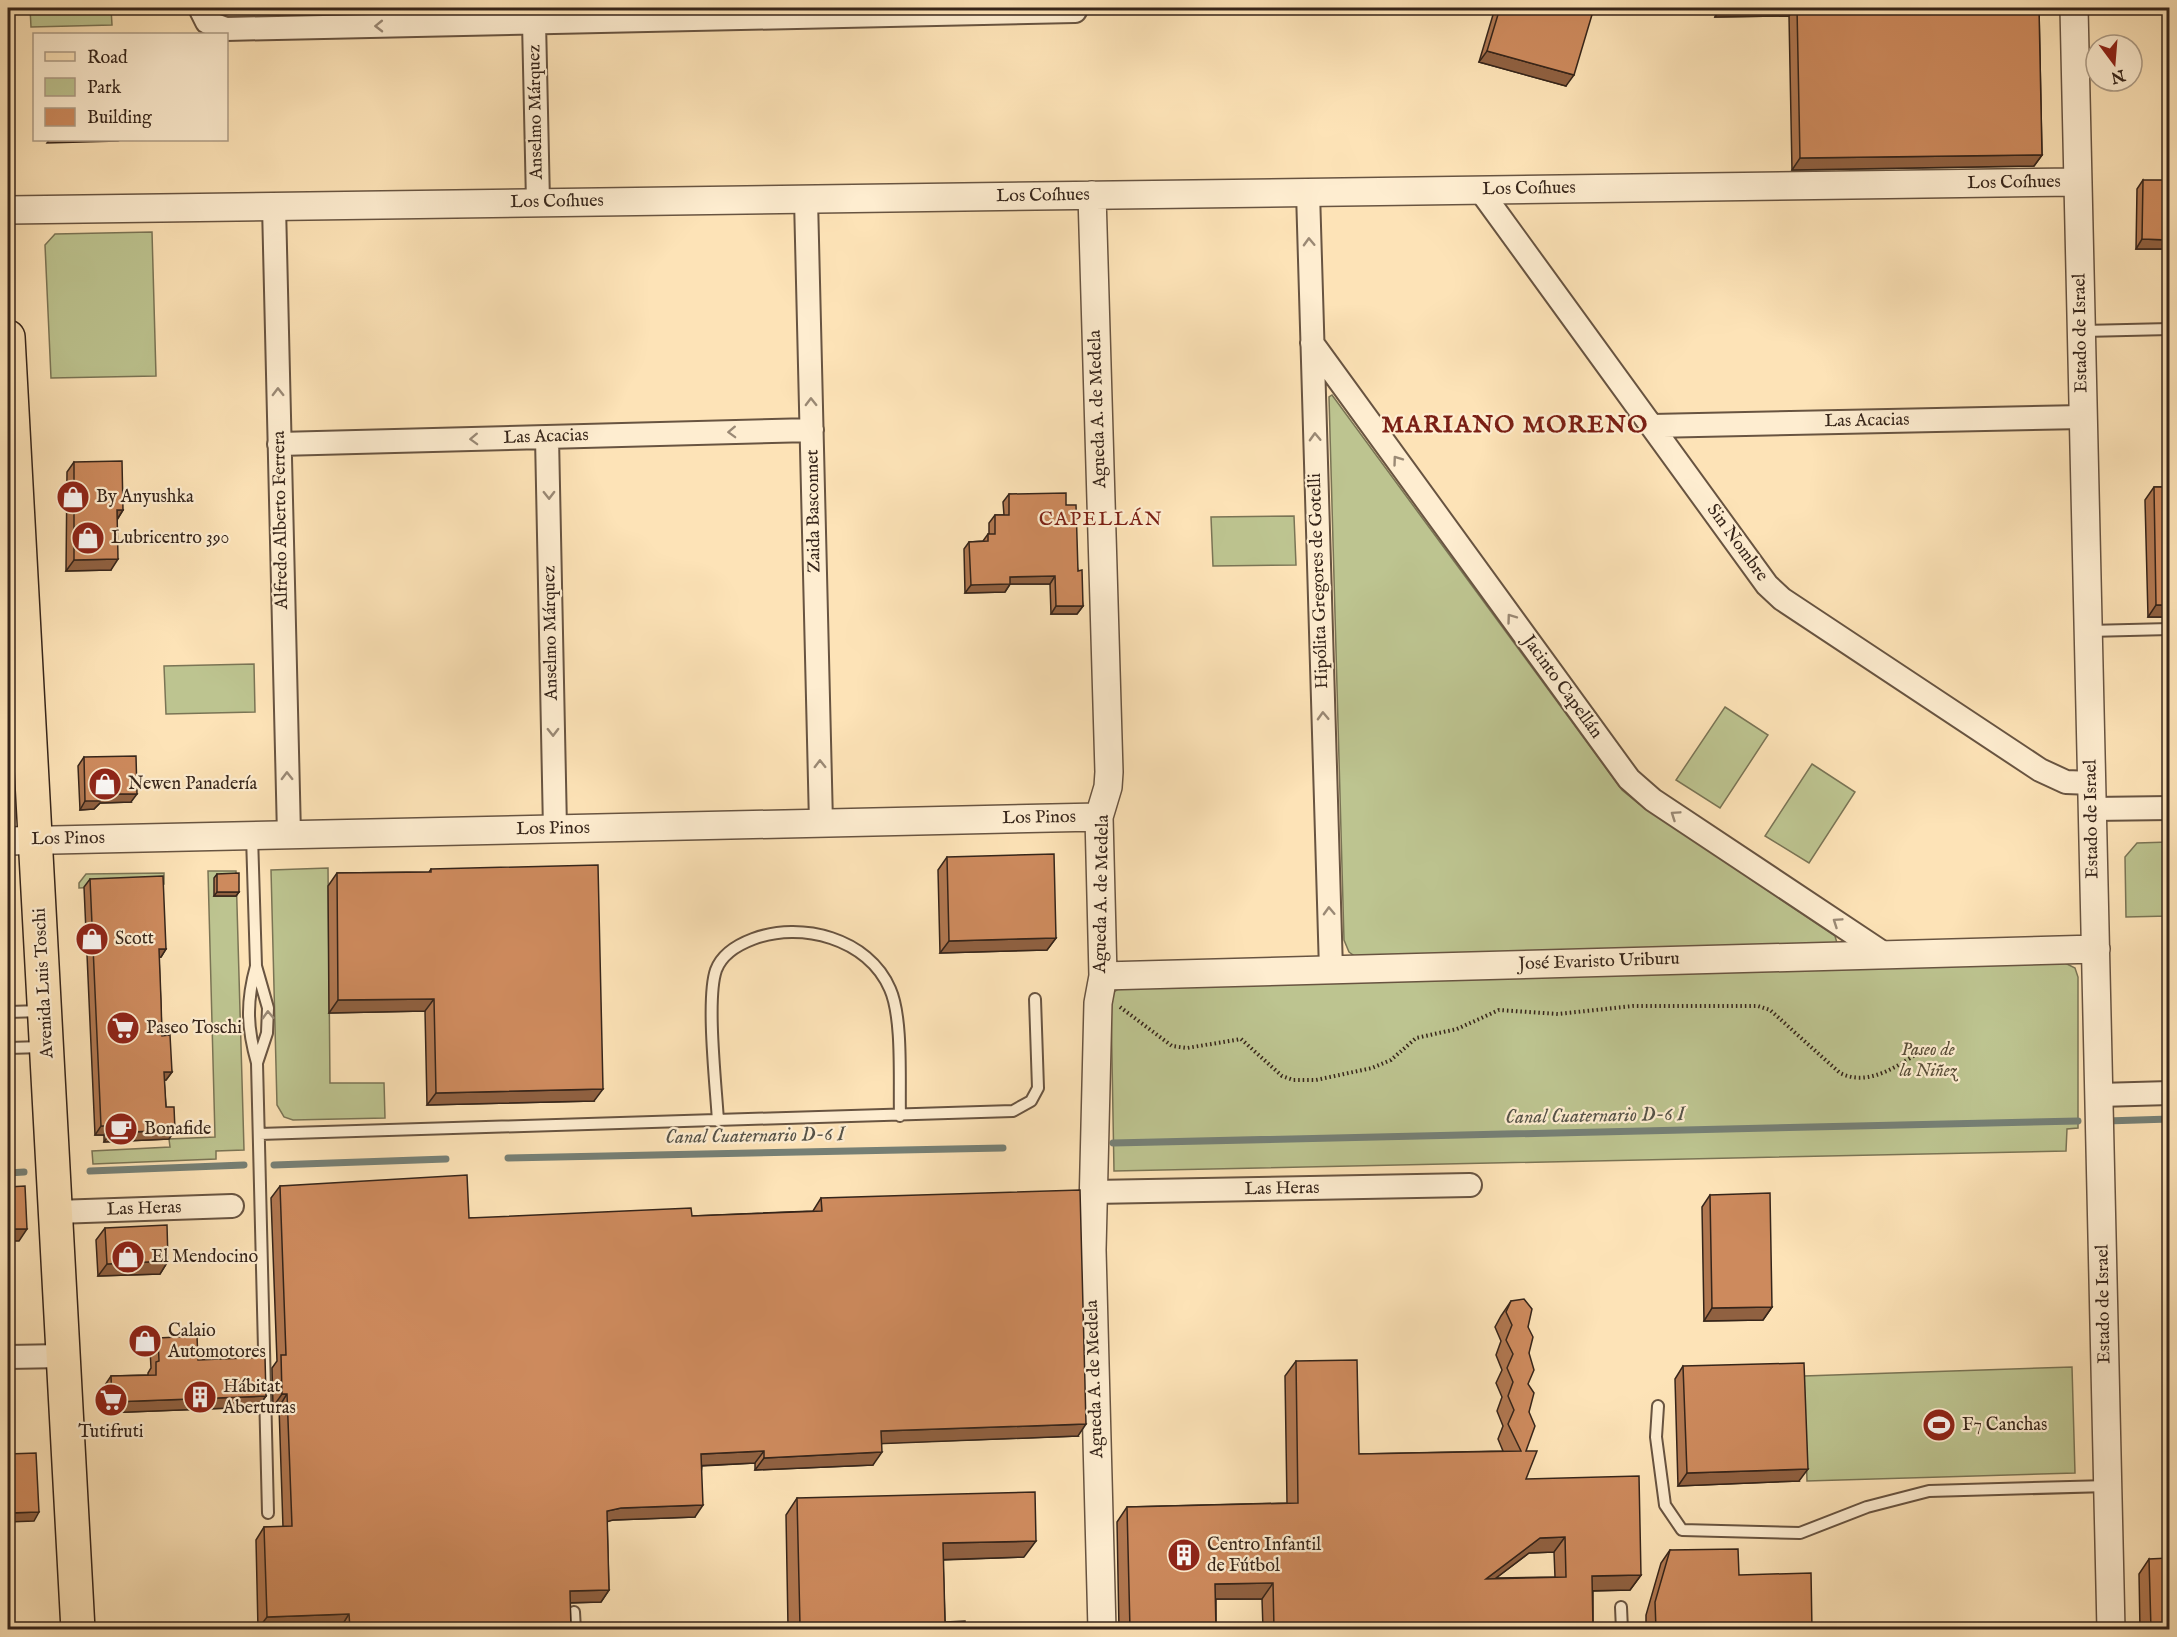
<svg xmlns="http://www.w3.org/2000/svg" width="2177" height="1637" font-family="'IM FELL English',serif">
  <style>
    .green { fill: #bdc490; stroke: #7a7455; stroke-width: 1.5 }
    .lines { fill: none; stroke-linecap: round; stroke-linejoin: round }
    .stream { stroke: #768076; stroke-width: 7 }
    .service-casing { stroke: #685441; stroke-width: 14 }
    .minor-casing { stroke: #685441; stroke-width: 26 }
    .tertiary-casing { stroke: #685441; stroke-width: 30 }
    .primary-casing { stroke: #36251a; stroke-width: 36 }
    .path { stroke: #36251a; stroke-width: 4; stroke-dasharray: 1.5 3; stroke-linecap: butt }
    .service { stroke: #feedd0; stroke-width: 10 }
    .minor { stroke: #feedd0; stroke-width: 22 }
    .tertiary { stroke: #feedd0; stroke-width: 27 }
    .primary { stroke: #fde3b7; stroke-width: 33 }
    .wall { fill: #b07750; stroke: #36251a; stroke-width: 1.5; fill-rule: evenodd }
    .shaded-wall { fill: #906141; stroke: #36251a; stroke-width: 1.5 }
    .building { fill: #cd8a5d; stroke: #36251a; stroke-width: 1.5; fill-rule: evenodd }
    .oneway { stroke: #9a8975 }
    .labels { text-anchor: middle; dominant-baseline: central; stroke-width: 4.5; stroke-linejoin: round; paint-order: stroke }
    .street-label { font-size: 18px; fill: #36251a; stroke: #feedd0 }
    .poi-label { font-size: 18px; fill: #36251a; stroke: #feedd0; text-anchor: start }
    .park-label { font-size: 18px; font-style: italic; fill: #584d38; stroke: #feedd0 }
    .neighbourhood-label { font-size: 20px; letter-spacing: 1.5px; fill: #7a1f14; stroke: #feedd0 }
    .water-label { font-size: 20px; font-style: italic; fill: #565348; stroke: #feedd0 }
    .district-label { font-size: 24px; font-weight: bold; letter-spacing: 1.5px; fill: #7a1f14; stroke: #feedd0 }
  </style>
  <rect width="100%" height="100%" fill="#fde3b7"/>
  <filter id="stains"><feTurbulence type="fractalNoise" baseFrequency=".00333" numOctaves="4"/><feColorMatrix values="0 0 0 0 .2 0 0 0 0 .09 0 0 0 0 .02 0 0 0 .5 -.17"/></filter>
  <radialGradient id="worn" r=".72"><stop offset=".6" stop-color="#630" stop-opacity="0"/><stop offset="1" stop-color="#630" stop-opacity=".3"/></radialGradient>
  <path class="green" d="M30,8H111L112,25L31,27Z
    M152,232L156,376L51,378L45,245L55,234Z
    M1332,395L1622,790L1639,804L1835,936L1837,943L1356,957L1349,952L1344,940L1329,397Z
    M1294,516L1296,565L1213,566L1211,517Z
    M254,664L255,712L166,714L164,666Z
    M1725,707L1768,735L1720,808L1676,780Z
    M1812,764L1855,792L1809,863L1765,836Z
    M2169,842V916L2126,917L2125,857L2137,843Z
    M328,868L330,1083H384L385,1118L293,1120L284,1117L277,1105L271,870Z
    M208,871H236L244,1150L216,1151V1159L93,1164L92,1151L170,1147L169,1139L215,1137Z
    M164,873V884L79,888V883L86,874Z
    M2065,963L2075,968L2078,977V1128L2067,1129L2066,1151L1114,1171L1111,1004L1114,992L1120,988Z
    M2072,1367L2075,1473L1807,1481L1804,1376Z"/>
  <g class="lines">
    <path class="stream" d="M2106,1121L2170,1119
      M1113,1143L2078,1121
      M508,1158L1003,1148
      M274,1165L446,1159
      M90,1171L244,1165
      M8,1173L24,1172"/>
    <defs>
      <path id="service" d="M2083,331L2170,329
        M2088,631L2170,629
        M252,836L256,966L268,1008L267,1033L257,1063
        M256,966C246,1002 247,1028 257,1063L268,1513
        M8,1012L42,1011
        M8,1048L43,1047
        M718,1121C716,1086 706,999 716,970C722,954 737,945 753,939C801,921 868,938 890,989C903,1018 899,1082 900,1116
        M259,1134L1013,1111L1031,1101L1038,1088L1035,999
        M1658,1406L1656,1437L1665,1505L1682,1530L1800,1533L1867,1507L1929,1491L2108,1486
        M1621,1607L1622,1630
        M574,1612L575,1630"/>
      <path id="minor" d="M200,8L207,22L226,29L1075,11
        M534,22L538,202
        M1480,190L1767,585L1782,599L2040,770L2066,782L2092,783
        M1308,192L1331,970
        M806,199L821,823
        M274,206L289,835
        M1312,343L1629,779L1653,800L1886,955
        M1652,426L2083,417
        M547,437L555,829
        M279,444L812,430
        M2092,809L2170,808
        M2099,1095L2170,1093
        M1093,1192L1470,1185
        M56,1212L232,1206
        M8,1357L63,1356"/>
      <path id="tertiary" d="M2074,8L2111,1630
        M1092,195L1109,772L1108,787L1099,817L1103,976L1098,1003L1092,1250L1102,1630
        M8,210L2078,182
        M8,841L1099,817
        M1103,976L2096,949"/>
      <path id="primary" d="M8,337L78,1630"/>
    </defs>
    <use href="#service" class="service-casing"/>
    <use href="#minor" class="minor-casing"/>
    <use href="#tertiary" class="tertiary-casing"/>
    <use href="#primary" class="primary-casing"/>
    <path class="path" d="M1120,1007L1172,1046L1187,1048L1241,1039L1282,1076L1293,1080H1316L1372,1068L1391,1060L1416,1038L1457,1029L1499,1010L1558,1014L1633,1006H1758L1770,1010L1840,1073C1872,1089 1905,1060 1931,1045"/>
    <use href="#service" class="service"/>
    <use href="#minor" class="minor"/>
    <use href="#tertiary" class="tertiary"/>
    <use href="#primary" class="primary"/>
  </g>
  <path class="wall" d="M1495,8H1594L1566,86L1479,62Z
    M1718,8H2039L2042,155L2034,166L1792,170L1789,16L1715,17Z
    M2143,180L2169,249H2136L2137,189Z
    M74,462L123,510L117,520L111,570L66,571L67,472Z
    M2154,487H2169V617H2148L2145,500Z
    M1009,494L1066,505L1078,571L1083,606L1077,614H1051L1050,584H1010L1005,592L965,593L964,549L969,542L983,541L988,534H989V523L995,515H1004L1003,502Z
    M84,757L131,802L100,803L94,809L80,810L78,766Z
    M947,857L1056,938L1047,950L940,953L938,870Z
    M431,869L594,1101L427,1105L425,1011L329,1013L328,886L337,873L429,872Z
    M217,874L239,892L236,896H214V878Z
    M90,879L166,949L161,957H159L162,1036L172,1072L166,1080H164L166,1107L175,1130L169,1139L104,1142V1135H95L84,887Z
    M280,1186L469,1218L692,1216L813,1211L821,1198L1078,1436L882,1443L873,1465L755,1470V1463L702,1466L695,1517L613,1520L607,1521L609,1590L601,1602L570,1603L571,1629H341V1627L258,1629L256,1540L264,1527H283L279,1407H273L272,1368L277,1361L271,1198Z
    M1710,1195L1772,1307L1763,1320L1704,1321L1702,1207Z
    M105,1228L168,1261L160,1274L98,1276L96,1240Z
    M1511,1301L1528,1327L1529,1353L1528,1384L1529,1412L1526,1451V1479L1641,1575L1630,1590L1593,1591V1629H1263L1262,1599H1216V1629H1119L1117,1522L1127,1507L1287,1503L1285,1376L1296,1361L1359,1454L1503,1451L1498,1439L1503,1426L1497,1411L1502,1397L1496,1383L1502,1370L1496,1355L1501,1341L1495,1327L1501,1316ZM1554,1552L1555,1577L1496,1578L1529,1553Z
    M158,1338L198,1360L266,1396L258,1407L104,1413L103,1388L111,1376L148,1375V1373L151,1368L150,1349Z
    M1683,1366L1799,1481L1678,1486L1675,1379Z
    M797,1498L1024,1557L943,1560L945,1622L966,1629H738L740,1627L788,1626L786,1515Z
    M1670,1550L1739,1575L1812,1629H1646V1615L1661,1563Z
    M2149,1559L2169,1629H2140L2139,1574Z"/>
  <path class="shaded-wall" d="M1721,8H1795L1789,16L1715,17Z
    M1487,51L1574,75L1566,86L1479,62Z
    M49,140H120L118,141L47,143Z
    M2042,155L2034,166L1792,170L1800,158Z
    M2142,239L2169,240V249H2136Z
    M117,510H123L116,521Z
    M118,559L111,570L66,571L74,560Z
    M1055,576L1050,584H1010L1005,592L965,593L971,585L1010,577Z
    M2156,605H2169V617H2148Z
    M1056,606H1083L1077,614H1051Z
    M105,794H137L131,802L100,803L94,809L80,810L85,801Z
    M217,892H239L236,896H214Z
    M1056,938L1047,950L940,953L949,941Z
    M159,949H166L161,957L153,958Z
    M434,999L425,1011L329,1013L338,1000Z
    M164,1072H172L166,1080H158Z
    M603,1089L594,1101L427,1105L436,1093Z
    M101,1126H109L104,1135H95Z
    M175,1130L169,1139L104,1142L110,1133Z
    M8,1229H27L19,1241H8Z
    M168,1261L160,1274L98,1276L107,1264Z
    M1772,1307L1763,1320L1704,1321L1712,1308Z
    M282,1394H287L279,1407H273Z
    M266,1396L258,1407L104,1413L112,1402Z
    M1086,1424L1078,1436L873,1444L881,1431Z
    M764,1451L755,1463L693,1466L701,1454Z
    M882,1452L873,1465L755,1470L764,1458Z
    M1808,1469L1799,1481L1678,1486L1687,1473Z
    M703,1505L695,1517L613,1520L599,1524L607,1511L621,1508Z
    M39,1512L34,1521L8,1522V1513Z
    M1565,1537L1554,1552L1529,1553L1475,1594L1486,1579L1540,1538Z
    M1036,1541L1024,1557L931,1560L943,1543Z
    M1641,1575L1630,1590L1582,1591L1592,1576Z
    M1273,1583L1262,1599H1205L1215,1584Z
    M609,1590L601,1602L561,1603L570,1591Z
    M349,1614L341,1627L258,1629L267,1617Z"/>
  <path class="building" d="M1500,8H1594L1574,75L1487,51Z
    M1797,8H2039L2042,155L1800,158Z
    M2143,180H2169V240L2142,239Z
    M122,461L123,510H117L118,559L74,560V462Z
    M2154,487H2169V605H2156Z
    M1066,493V505H1076L1078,571L1082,570L1083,606H1056L1055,576L1010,577V584L971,585L969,542L988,541V534H995V515H1009V494Z
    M136,756L137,794H105L100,801H85L84,757Z
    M1054,854L1056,938L949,941L947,857Z
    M598,865L603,1089L436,1093L434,999L338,1000L337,873L431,872V869Z
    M239,873V892H217V874Z
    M163,876L166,949H159L161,1000L162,1036L170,1035L172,1072H164L166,1107H174L175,1130L110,1133L109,1126H101L90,879Z
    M8,1068L9,1137H8Z
    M467,1175L469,1218L691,1208L692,1216L822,1211L821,1198L1080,1190L1086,1424L881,1431L882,1452L764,1458V1451L701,1454L703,1505L621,1508L607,1511L609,1590L570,1591L571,1629H350L349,1614L267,1617L264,1527L292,1526L287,1394H282L281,1355H286L280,1186Z
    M25,1186L27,1229H8V1187Z
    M1770,1193L1772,1307L1712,1308L1710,1195Z
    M167,1225L168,1261L107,1264L105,1228Z
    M1524,1299L1532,1309L1528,1327L1533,1337L1529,1353L1534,1370L1528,1384L1534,1393L1529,1412L1535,1426L1526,1451H1537L1526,1479L1639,1476L1641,1575L1592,1576L1593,1629H1274L1273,1583L1215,1584L1216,1629H1130L1127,1507L1298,1503L1296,1361L1357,1360L1359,1454L1521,1451L1508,1424L1514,1410L1508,1396L1513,1382L1507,1368L1513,1354L1506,1340L1512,1325L1506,1312L1511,1301ZM1565,1537L1566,1577L1486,1579L1540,1538Z
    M197,1336L198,1360L265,1357L266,1396L112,1402L111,1376L156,1375V1362L159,1361L158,1338Z
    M1804,1363L1808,1469L1687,1473L1683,1366Z
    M36,1453L39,1512L8,1513V1454Z
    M1035,1492L1036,1541L943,1543L945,1622L965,1621L966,1629H740V1627L800,1625L797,1498Z
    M1738,1549L1739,1575L1811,1573L1812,1629H1656L1655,1602L1670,1550Z
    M2169,1558V1629H2151L2149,1559Z"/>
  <defs><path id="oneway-chevron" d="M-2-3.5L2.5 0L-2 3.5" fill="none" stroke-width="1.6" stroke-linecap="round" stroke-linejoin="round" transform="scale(1.5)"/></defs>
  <g class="oneway">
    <use href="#oneway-chevron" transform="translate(379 26) rotate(179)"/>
    <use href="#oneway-chevron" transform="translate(1309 242) rotate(-92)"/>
    <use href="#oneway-chevron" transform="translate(278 392) rotate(-91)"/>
    <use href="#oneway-chevron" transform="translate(811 402) rotate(-91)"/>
    <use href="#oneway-chevron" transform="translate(732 432) rotate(178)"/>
    <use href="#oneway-chevron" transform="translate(1315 437) rotate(-92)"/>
    <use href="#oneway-chevron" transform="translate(474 439) rotate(178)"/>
    <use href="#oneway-chevron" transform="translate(1397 460) rotate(-126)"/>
    <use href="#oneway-chevron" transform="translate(549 495) rotate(89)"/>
    <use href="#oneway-chevron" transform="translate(1511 618) rotate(-126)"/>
    <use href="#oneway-chevron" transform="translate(1323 716) rotate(-92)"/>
    <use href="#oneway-chevron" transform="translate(553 732) rotate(89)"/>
    <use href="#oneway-chevron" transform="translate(820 764) rotate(-91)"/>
    <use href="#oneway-chevron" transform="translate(287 776) rotate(-91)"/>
    <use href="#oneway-chevron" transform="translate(1675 815) rotate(-146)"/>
    <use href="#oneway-chevron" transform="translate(1329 911) rotate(-92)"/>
    <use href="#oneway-chevron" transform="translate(1837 922) rotate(-146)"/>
    <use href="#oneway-chevron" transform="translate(268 1015) rotate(-92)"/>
  </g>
  <defs>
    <symbol id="shop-disc" viewBox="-11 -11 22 22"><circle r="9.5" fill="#8f2418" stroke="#feedd0"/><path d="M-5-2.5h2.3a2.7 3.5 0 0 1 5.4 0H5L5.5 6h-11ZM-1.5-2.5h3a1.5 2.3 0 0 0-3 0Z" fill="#fff"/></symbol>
    <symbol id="supermarket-disc" viewBox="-11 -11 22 22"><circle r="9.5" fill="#8f2418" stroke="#feedd0"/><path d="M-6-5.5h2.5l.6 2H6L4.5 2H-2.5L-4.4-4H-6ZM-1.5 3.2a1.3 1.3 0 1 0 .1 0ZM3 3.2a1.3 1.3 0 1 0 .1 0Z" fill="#fff"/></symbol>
    <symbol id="cafe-disc" viewBox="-11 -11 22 22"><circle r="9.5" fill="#8f2418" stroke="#feedd0"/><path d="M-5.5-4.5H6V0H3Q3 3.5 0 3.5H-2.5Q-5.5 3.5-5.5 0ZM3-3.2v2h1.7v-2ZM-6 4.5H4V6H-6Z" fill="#fff"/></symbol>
    <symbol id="building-disc" viewBox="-11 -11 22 22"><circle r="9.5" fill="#8f2418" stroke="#feedd0"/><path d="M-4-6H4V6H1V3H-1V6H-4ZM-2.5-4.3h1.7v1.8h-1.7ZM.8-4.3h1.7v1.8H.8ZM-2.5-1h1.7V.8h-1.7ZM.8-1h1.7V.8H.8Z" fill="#fff"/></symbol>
    <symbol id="stadium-disc" viewBox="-11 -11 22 22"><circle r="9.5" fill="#8f2418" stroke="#feedd0"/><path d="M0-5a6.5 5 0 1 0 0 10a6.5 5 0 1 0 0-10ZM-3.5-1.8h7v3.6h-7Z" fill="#fff"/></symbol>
  </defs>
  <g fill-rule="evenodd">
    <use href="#shop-disc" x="54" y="478" width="38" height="38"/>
    <use href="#shop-disc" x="69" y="519" width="38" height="38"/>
    <use href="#shop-disc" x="86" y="765" width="38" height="38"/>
    <use href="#shop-disc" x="73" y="920" width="38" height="38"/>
    <use href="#supermarket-disc" x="104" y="1009" width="38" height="38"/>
    <use href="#cafe-disc" x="102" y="1110" width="38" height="38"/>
    <use href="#shop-disc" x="109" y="1238" width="38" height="38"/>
    <use href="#shop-disc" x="126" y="1322" width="38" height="38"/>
    <use href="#building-disc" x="181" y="1378" width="38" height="38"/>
    <use href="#supermarket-disc" x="92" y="1381" width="38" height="38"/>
    <use href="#stadium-disc" x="1920" y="1406" width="38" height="38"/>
    <use href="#building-disc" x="1165" y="1536" width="38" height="38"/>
  </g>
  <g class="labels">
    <g class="street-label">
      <text transform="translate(536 112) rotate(-91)">Anselmo Márquez</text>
      <text transform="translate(2014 183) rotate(-1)">Los Coíhues</text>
      <text transform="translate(1529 189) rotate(-1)">Los Coíhues</text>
      <text transform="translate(1043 196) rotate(-1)">Los Coíhues</text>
      <text transform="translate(557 202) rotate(-1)">Los Coíhues</text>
      <text transform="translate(2081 333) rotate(-91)">Estado de Israel</text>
      <text transform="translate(1098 409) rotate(-92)">Agueda A. de Medela</text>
      <text transform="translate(1867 421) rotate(-1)">Las Acacias</text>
      <text transform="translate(546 437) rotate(-2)">Las Acacias</text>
      <text transform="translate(814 511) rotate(-91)">Zaida Basconnet</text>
      <text transform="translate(281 520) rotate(-91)">Alfredo Alberto Ferrera</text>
      <text transform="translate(1737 543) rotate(54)">Sin Nombre</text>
      <text transform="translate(1319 581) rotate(-92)">Hipólita Gregores de Gotelli</text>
      <text transform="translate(551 633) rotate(-91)">Anselmo Márquez</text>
      <text transform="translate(1562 687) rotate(54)">Jacinto Capellán</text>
      <text transform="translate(1039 818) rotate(-1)">Los Pinos</text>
      <text transform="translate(2092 819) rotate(-91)">Estado de Israel</text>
      <text transform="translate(553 829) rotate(-1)">Los Pinos</text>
      <text transform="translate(68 839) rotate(-1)">Los Pinos</text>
      <text transform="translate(1102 894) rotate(-89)">Agueda A. de Medela</text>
      <text transform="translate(1599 962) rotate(-2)">José Evaristo Uriburu</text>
      <text transform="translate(44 983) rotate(-93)">Avenida Luis Toschi</text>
      <text transform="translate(1282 1189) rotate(-1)">Las Heras</text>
      <text transform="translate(144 1209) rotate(-2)">Las Heras</text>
      <text transform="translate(2104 1304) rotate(-91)">Estado de Israel</text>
      <text transform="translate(1095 1379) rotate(-92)">Agueda A. de Medela</text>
    </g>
    <g class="poi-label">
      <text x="96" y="497">By Anyushka</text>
      <text x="111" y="538">Lubricentro 390</text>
      <text x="128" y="784">Newen Panadería</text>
      <text x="115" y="939">Scott</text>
      <text x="146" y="1028">Paseo Toschi</text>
      <text x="144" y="1129">Bonafide</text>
      <text x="151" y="1257">El Mendocino</text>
      <text x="168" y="1331">Calaio<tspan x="168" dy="21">Automotores</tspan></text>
      <text x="223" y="1387">Hábitat<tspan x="223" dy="21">Aberturas</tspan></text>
      <text x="1962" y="1425">F7 Canchas</text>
      <text x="111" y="1432" text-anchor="middle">Tutifruti</text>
      <text x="1207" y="1545">Centro Infantil<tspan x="1207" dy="21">de Fútbol</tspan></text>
    </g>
    <g class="park-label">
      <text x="1928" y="1050">Paseo de<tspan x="1928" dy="21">la Niñez</tspan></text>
    </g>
    <g class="neighbourhood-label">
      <text x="1101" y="519">CAPELLÁN</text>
    </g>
    <g class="water-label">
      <text transform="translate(1595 1116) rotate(-1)">Canal Cuaternario D-6 I</text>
      <text transform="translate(755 1136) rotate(-1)">Canal Cuaternario D-6 I</text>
    </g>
    <g class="district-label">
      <text x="1515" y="425">MARIANO MORENO</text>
    </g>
  </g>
  <rect width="2177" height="1637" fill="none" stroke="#fde3b7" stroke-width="30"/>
  <rect x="9" y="9" width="2159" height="1619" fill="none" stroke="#36251a" stroke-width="3"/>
  <rect x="15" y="15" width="2147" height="1607" fill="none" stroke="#36251a" stroke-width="1.5"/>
  <rect x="33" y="33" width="195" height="108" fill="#feedd0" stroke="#ae9d87" stroke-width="1.5"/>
  <rect x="45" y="52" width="30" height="9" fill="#fde3b7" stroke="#ae9d87" stroke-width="1.5"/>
  <text x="87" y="63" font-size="18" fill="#36251a">Road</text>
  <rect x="45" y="78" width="30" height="18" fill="#bdc490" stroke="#ae9d87" stroke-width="1.5"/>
  <text x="87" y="93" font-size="18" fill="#36251a">Park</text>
  <rect x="45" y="108" width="30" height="18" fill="#cd8a5d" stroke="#ae9d87" stroke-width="1.5"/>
  <text x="87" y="123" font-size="18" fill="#36251a">Building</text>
  <g transform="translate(2114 63) rotate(164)"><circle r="28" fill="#feedd0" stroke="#ae9d87" stroke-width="1.5"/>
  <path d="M0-4.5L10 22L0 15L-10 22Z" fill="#8f2418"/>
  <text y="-9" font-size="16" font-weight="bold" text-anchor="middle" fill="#36251a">N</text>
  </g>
  <rect width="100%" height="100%" filter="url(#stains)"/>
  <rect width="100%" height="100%" fill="url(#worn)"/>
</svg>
